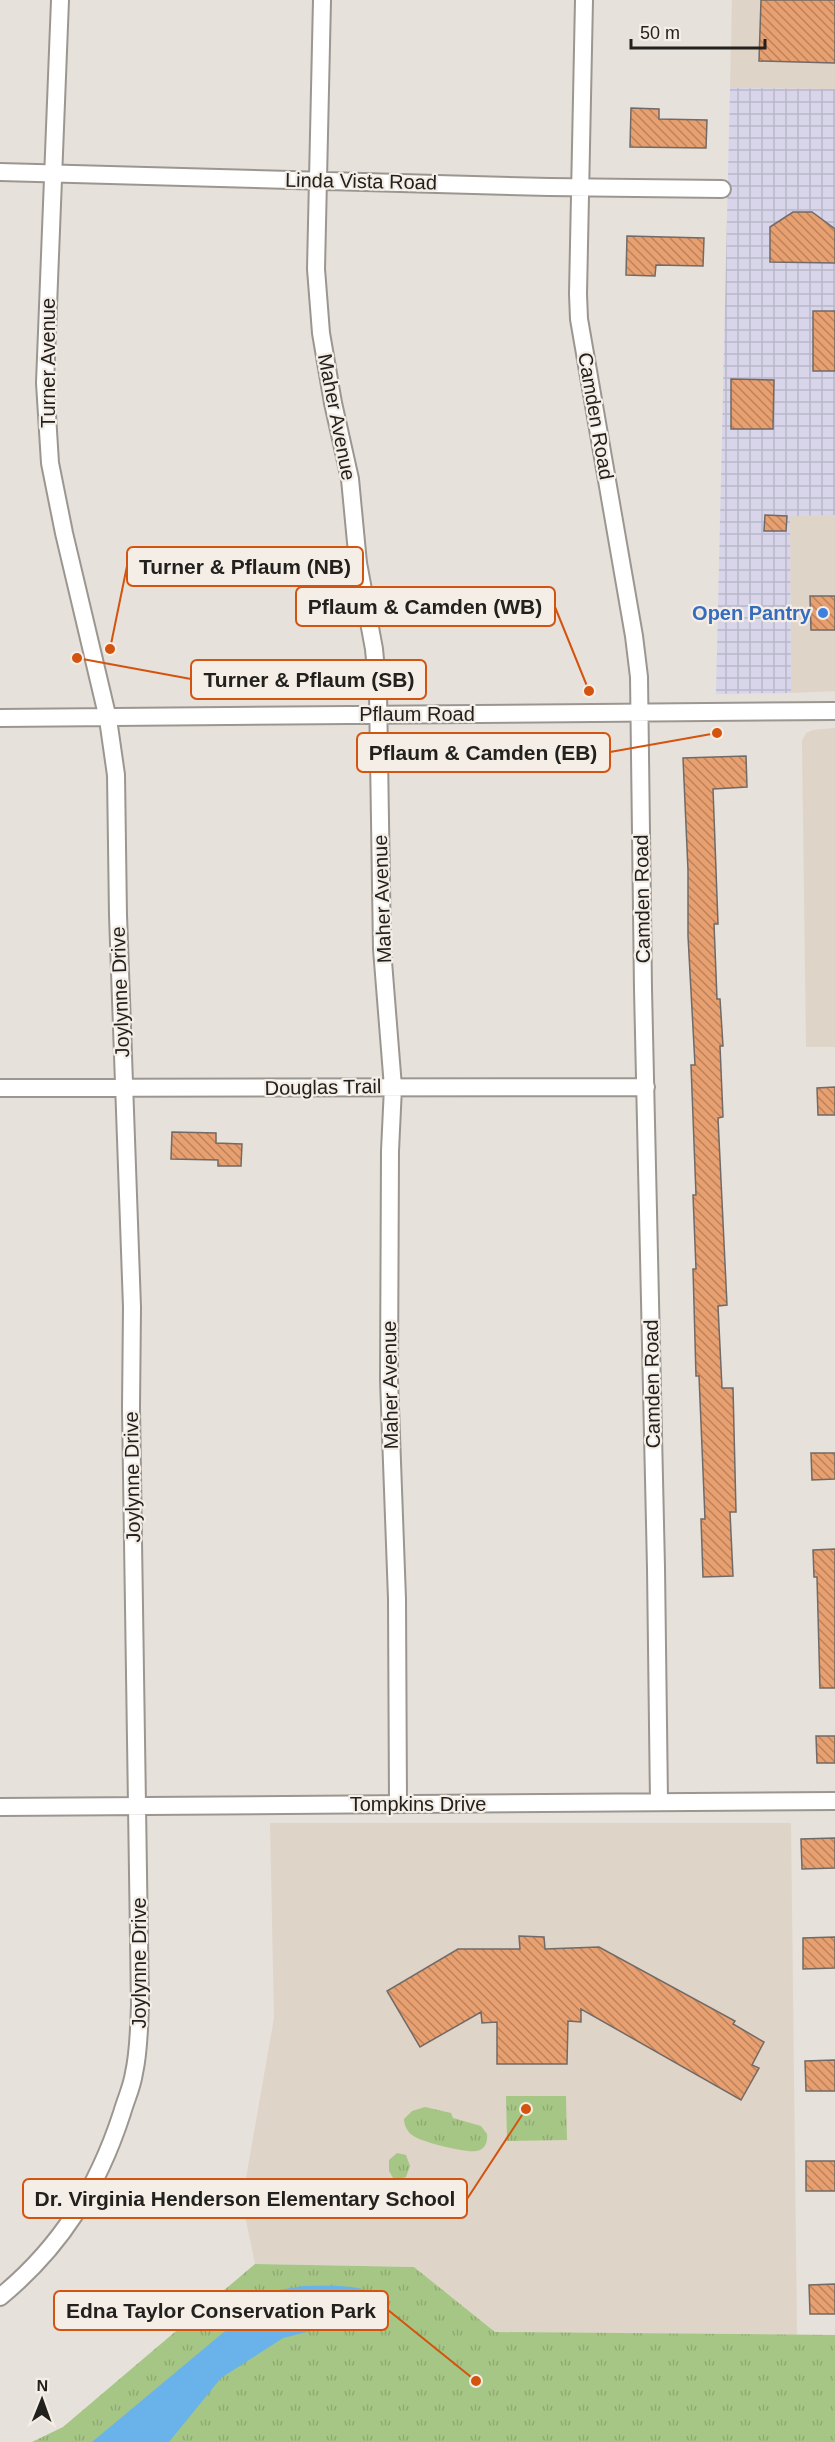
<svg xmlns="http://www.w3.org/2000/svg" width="835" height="2442" font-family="Helvetica,sans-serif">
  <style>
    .built { fill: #dfd4c8 }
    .industrial { fill: url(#industrial-grid) }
    .park { fill: url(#park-tufts) }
    .water { fill: #69b3ea }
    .building { fill: url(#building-back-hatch); stroke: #716a66; stroke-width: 1.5 }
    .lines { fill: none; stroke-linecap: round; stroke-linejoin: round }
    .minor-casing { stroke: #9c9690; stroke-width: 20 }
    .minor { stroke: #fff; stroke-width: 16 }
    .shop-dot { fill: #3f7fe0; stroke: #f4eee7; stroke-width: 2 }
    .labels { text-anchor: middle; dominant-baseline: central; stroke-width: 4.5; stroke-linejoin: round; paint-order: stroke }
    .street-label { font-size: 20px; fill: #23211e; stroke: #f4eee7 }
    .shop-label { font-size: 20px; font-weight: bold; fill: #366cbe; stroke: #f4eee7; text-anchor: end }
    .leader { fill: none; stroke: #d4530e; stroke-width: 2 }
    .callout-dot { fill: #d4530e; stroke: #f4eee7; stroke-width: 2 }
    .callout { fill: #f4eee7; stroke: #d4530e; stroke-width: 2 }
    .callout-label { font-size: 21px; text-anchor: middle; font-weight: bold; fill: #23211e }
  </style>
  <defs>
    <pattern id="industrial-grid" width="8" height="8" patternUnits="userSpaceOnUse" patternTransform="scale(1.5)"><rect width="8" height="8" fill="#d8d5eb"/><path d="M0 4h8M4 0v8" fill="none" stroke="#b9b7c9"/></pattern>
    <pattern id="park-tufts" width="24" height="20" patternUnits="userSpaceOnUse" patternTransform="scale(1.5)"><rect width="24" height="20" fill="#a6c685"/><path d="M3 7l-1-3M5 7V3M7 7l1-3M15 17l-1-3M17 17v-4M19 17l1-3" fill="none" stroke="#8faa72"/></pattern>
    <pattern id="building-back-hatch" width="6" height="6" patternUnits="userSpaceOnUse" patternTransform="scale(1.5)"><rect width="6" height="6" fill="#e9a070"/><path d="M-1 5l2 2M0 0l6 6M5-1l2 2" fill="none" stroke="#bc825b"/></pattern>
  </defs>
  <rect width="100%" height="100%" fill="#e6e1da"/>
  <path class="built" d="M732,0H835V89L730,88Z
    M790,515H835V691L791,693Z
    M835,728V1047H806L802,741L806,733L813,730Z
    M270,1823H791L797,2335L495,2332L414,2267L255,2264L242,2201L274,2018Z"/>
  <path class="industrial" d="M730,88L835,89V515L790,516L791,693L716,694Z"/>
  <path class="park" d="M506,2096H566L567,2140L507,2141Z
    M425,2107L451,2113L453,2118L481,2126L487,2134C488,2142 485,2150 476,2151C466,2153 420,2142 412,2135C407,2131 404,2125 404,2119L412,2111Z
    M397,2153L406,2155L410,2166L406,2177L398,2180L393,2178L389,2171V2160Z
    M255,2264L414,2267L495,2332L835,2335V2442H32L63,2427Z"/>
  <path class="water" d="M303,2286C333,2286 363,2283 389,2300L387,2319L355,2320L283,2338L221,2378L169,2442H92L273,2291Z"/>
  <path class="building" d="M761,0H835V63L759,61Z
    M631,108L659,109V119L707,120L706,148L630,147Z
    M793,212H812L835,229V263L770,262V227Z
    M627,236L704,238L703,266L656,265L655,276L626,275Z
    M813,311H835V371H813Z
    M731,379L774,380L773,429H731Z
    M765,515L787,516L786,531H764Z
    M810,596H835V630H811Z
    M746,756L747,787L713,789L718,924H714L717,999H720L723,1046H720L723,1117L718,1118L727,1305L718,1306L722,1388H733L736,1512H730L733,1576L703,1577L701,1519H705L699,1376H696L693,1269H696L693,1195H696L691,1065H695L688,936V870L683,758Z
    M835,1087V1115H818L817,1088Z
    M172,1132L216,1133V1143L242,1144L241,1166H218V1160L171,1159Z
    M811,1453H835V1479L812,1480Z
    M835,1549V1688H820L817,1577H814L813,1550Z
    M816,1736H835V1763H817Z
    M835,1838V1868L802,1869L801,1839Z
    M519,1936L544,1937L545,1949L599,1947L735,2021L733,2024L764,2042L752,2065L759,2068L741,2100L581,2009V2022L568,2021L567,2064H497V2022L482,2023L481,2012L420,2047L387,1991L458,1949H520Z
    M835,1937V1968L803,1969V1938Z
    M835,2060V2091H806L805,2061Z
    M806,2161H835V2191H806Z
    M835,2284V2314H810L809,2285Z"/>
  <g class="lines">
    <defs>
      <path id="minor" d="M322,0L316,269L321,333L333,403L350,479L358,563L374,649L378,692L382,949L393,1087L390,1151L389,1380L397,1599L398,1804
        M584,0L578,294L579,319L634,636L639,677L643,989L656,1568L659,1802
        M0,172L549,187L722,189
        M0,718L835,711
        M0,1088L646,1087
        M0,1807L835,1801
        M0,2297C61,2247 98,2187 122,2113C126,2099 132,2087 134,2073C139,2051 139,2028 140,2005L131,1408L132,1307L118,915L116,775L108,719L64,533L50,463L45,383L60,0"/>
    </defs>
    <use href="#minor" class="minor-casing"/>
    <use href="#minor" class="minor"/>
  </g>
  <circle class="shop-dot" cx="823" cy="613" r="6"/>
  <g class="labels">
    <g class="street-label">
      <text transform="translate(361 181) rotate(1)">Linda Vista Road</text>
      <text transform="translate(48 363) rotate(-90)">Turner Avenue</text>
      <text transform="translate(596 416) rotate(80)">Camden Road</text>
      <text transform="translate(337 417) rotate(79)">Maher Avenue</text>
      <text x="417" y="714">Pflaum Road</text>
      <text transform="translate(382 899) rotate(-92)">Maher Avenue</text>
      <text transform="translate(642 899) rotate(-91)">Camden Road</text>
      <text transform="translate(120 992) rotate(-92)">Joylynne Drive</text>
      <text transform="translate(323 1087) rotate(-1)">Douglas Trail</text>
      <text transform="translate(652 1384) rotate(-91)">Camden Road</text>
      <text transform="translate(390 1385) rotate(-91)">Maher Avenue</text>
      <text transform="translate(132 1477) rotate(-91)">Joylynne Drive</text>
      <text x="418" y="1804">Tompkins Drive</text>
      <text transform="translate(139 1963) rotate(-90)">Joylynne Drive</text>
    </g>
    <g class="shop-label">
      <text x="811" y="613">Open Pantry</text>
    </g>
  </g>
  <path class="leader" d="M110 649L127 566M589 691L555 607M77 658L191 679M717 733L610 752M526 2109L467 2199M476 2381L388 2310"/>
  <g class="callout-dot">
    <circle cx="110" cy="649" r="6"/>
    <circle cx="589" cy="691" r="6"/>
    <circle cx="77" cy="658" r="6"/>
    <circle cx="717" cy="733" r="6"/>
    <circle cx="526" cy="2109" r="6"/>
    <circle cx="476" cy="2381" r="6"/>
  </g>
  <g class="callout">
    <rect x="127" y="547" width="236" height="39" rx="6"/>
    <rect x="296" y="587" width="259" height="39" rx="6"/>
    <rect x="191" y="660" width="235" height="39" rx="6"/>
    <rect x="357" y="733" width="253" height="39" rx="6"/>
    <rect x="23" y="2179" width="444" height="39" rx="6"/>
    <rect x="54" y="2291" width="334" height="39" rx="6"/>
  </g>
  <g class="callout-label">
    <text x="245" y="574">Turner &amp; Pflaum (NB)</text>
    <text x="425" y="614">Pflaum &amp; Camden (WB)</text>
    <text x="309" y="687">Turner &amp; Pflaum (SB)</text>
    <text x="483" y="760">Pflaum &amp; Camden (EB)</text>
    <text x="245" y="2206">Dr. Virginia Henderson Elementary School</text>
    <text x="221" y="2318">Edna Taylor Conservation Park</text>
  </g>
  <g transform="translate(42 2400) rotate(1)" stroke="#f4eee7" stroke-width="4.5" paint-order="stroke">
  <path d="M0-4.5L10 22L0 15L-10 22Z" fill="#23211e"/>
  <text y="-9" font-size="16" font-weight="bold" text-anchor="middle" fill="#23211e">N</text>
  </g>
  <path d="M631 39v9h134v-9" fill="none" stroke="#23211e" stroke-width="3"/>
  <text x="640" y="39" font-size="18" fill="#23211e" stroke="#f4eee7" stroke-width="4.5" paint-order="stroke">50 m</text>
</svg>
